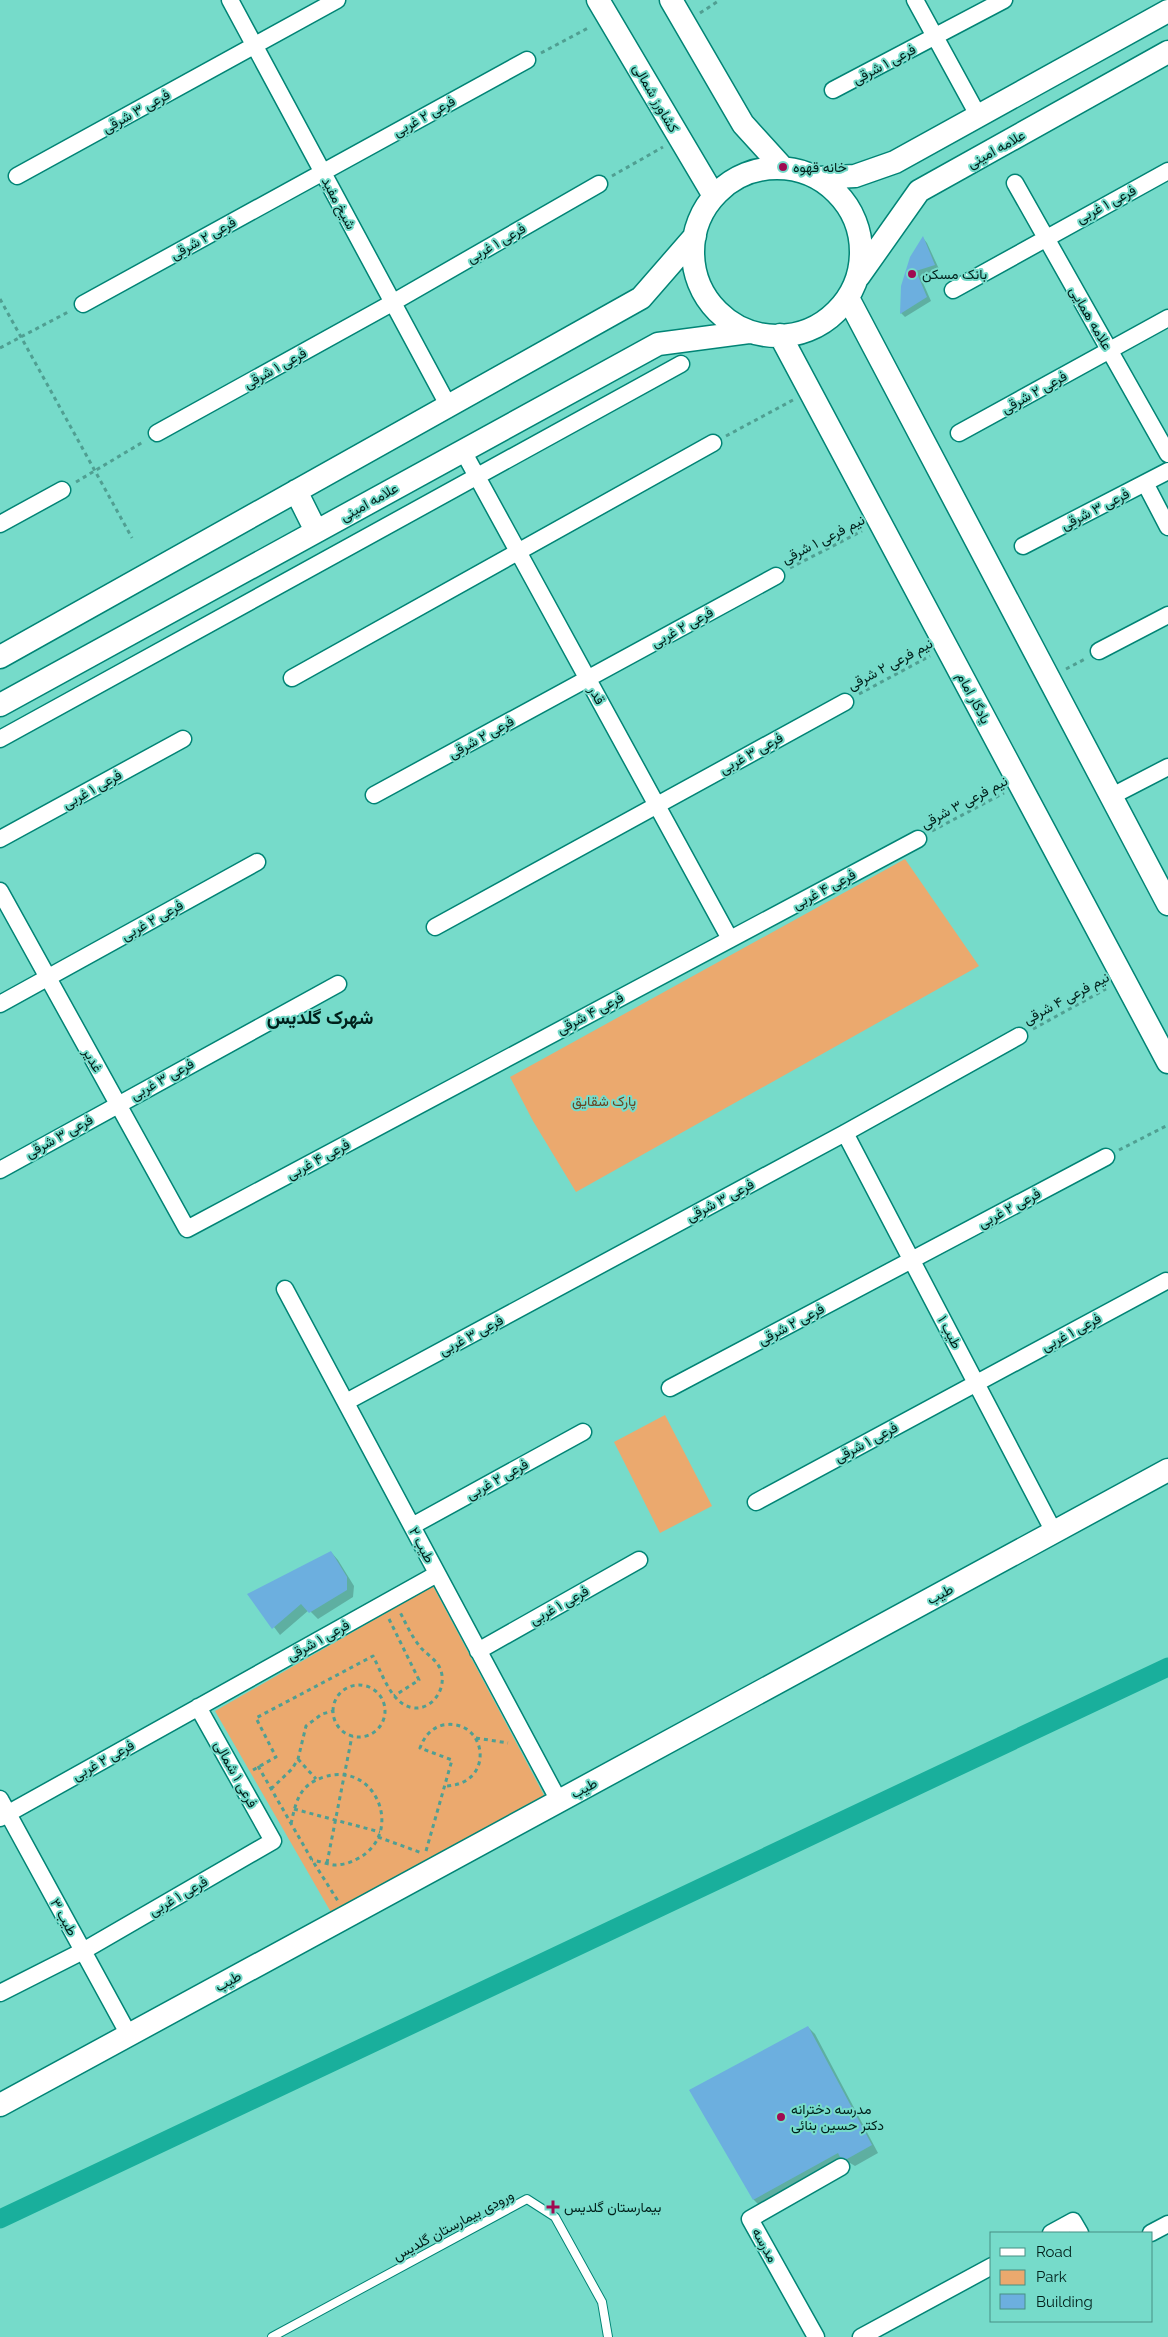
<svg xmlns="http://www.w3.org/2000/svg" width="1168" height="2337" font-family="Raleway,Vazirmatn,sans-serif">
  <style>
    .green { fill: #eba96e }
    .shadow { fill: #0003 }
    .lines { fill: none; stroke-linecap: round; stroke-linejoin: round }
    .canal { stroke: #19af9c; stroke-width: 19 }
    .building { fill: #6cafdf }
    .lane-casing { stroke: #018475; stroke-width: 10 }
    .street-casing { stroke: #018475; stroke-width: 19 }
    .secondary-casing { stroke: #018475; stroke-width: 25 }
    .path { stroke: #509f92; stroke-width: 3; stroke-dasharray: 4 4; stroke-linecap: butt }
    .lane { stroke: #fff; stroke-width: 8 }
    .street { stroke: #fff; stroke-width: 16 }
    .secondary { stroke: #fff; stroke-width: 22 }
    .poi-dot { fill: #a00a51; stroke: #76dbca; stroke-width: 2 }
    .labels { text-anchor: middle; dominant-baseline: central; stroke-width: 4; stroke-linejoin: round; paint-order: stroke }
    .street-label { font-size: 14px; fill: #00201b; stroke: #76dbca }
    .poi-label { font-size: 14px; fill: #00201b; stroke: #76dbca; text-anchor: start }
    .park-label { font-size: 14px; fill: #684321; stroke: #76dbca }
    .district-label { font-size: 19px; font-weight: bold; fill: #00201b; stroke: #76dbca }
  </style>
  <rect width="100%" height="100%" fill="#76dbca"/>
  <path class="green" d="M905,859L979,966L576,1192L533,1121L510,1077Z
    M665,1415L712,1506L660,1533L614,1442Z
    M433,1586L545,1797L332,1914L215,1711Z"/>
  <path class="shadow" d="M923,238L927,243L939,269L920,276L931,301L905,317L901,313Z
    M331,1552L338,1560L354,1586L353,1597L318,1619L309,1610L280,1635L249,1594Z
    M808,2027L815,2034L878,2153L855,2166L845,2160L761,2207L754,2200L691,2090Z"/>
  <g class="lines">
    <path class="canal" d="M0,2219L1168,1667"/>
  </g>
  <path class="building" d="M923,236L935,265L916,271L927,297L900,314L901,286L910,257Z
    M331,1551L347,1577V1590L309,1613L301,1604L272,1629L247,1594Z
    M808,2026L872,2145L847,2159L840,2157L838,2153L753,2200L689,2090Z"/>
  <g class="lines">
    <defs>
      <path id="lane" d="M272,2337L527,2199L555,2217L602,2302L608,2337"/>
      <path id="street" d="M230,0L448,405
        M915,0L979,117
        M833,90L1004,0
        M17,176L337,0
        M1015,183L1168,454
        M953,290L1168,171
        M83,304L527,60
        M157,433L392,303L599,184
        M959,433L1168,318
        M463,451L730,939
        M1145,483L1168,527
        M0,524L62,490
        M1023,546L1168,471
        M1099,651L1168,615
        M292,678L713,443
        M0,739L681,364
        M374,795L776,576
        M1112,796L1168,767
        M0,839L183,739
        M0,891L187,1229L918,839
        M435,927L845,702
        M0,1004L257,862
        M845,1133L1054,1532
        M0,1170L338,984
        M285,1289L559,1801
        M670,1388L1106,1157
        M346,1402L845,1133L1019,1036
        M756,1502L1166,1281
        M412,1526L583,1432
        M478,1651L639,1560
        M0,1799L129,2035
        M0,1818L437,1574
        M0,1993L83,1951L273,1841L198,1707
        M1051,2233L1073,2221L1080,2233
        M1151,2233L1168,2224
        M816,2337L750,2219L841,2167
        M861,2337L992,2266"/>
      <path id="secondary" d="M598,0L714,196
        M671,0L743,124L782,167
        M693 252a84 84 0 1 1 168 0a84 84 0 1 1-168 0Z
        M818,178L855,176L895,162L1168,11
        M859,276L919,191L1168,52
        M848,298L1168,904
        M780,335L1168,1062
        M296,491L316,531
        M0,657L641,298L695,236
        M0,705L658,344L749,332
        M0,2105L1168,1470"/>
    </defs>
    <use href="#lane" class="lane-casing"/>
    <use href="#street" class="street-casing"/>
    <use href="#secondary" class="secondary-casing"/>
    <path class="path" d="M700,13L720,0
      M541,53L590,27
      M612,176L663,147
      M0,299L132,538
      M0,348L70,311
      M726,436L793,400
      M76,482L143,442
      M790,568L862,531
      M1066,669L1085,659
      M859,694L930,656
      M932,831L1004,793
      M1033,1029L1106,989
      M1119,1150L1168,1125
      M389,1619L419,1680L394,1696
      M333 1711a26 26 0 1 1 52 0a26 26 0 1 1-52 0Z
      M476,1738L508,1743
      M298,1759L316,1779
      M258,1766L312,1860L338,1901
      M253,1770L276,1757L256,1718L373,1656C381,1671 388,1694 403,1704C425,1718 448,1693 441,1671C438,1661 428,1655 421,1648C412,1637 406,1624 400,1612
      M271,1789L292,1769L298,1759L306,1726L322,1714L333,1711
      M294,1809L380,1832
      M291,1824C296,1801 299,1785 324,1777C376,1760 406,1834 357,1859C350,1863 342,1865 334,1865C327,1864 319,1861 312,1860
      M378,1837L422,1853
      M426,1851L452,1760L420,1748C424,1737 431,1728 443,1725C487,1717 497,1785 445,1786
      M327,1863L352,1736"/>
    <use href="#lane" class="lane"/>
    <use href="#street" class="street"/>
    <use href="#secondary" class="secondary"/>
  </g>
  <g class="poi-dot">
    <circle cx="783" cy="167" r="5"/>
    <circle cx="912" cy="274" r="5"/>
    <circle cx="781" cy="2117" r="5"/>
    <path d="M550.5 2199.5h5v5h5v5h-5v5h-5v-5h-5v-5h5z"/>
  </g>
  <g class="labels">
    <g class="street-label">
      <text transform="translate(884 64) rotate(-28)">فرعی ۱ شرقی</text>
      <text transform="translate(656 98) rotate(60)">کشاورز شمالی</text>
      <text transform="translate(136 111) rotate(-29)">فرعی ۳ شرقی</text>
      <text transform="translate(424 116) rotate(-29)">فرعی ۲ غربی</text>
      <text transform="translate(996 149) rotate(-29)">علامه امینی</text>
      <text transform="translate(339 203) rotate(62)">شیخ مفید</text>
      <text transform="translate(1106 204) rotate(-28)">فرعی ۱ غربی</text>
      <text transform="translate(203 238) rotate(-29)">فرعی ۲ شرقی</text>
      <text transform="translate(496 243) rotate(-30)">فرعی ۱ غربی</text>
      <text transform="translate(1091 318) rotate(60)">علامه همایی</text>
      <text transform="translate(275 368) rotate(-29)">فرعی ۱ شرقی</text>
      <text transform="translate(1034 392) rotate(-29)">فرعی ۲ شرقی</text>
      <text transform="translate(369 502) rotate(-29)">علامه امینی</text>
      <text transform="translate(1095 509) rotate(-27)">فرعی ۳ شرقی</text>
      <text transform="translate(823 539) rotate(-27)">نیم فرعی ۱ شرقی</text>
      <text transform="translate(682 627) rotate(-29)">فرعی ۲ غربی</text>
      <text transform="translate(890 664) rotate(-28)">نیم فرعی ۲ شرقی</text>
      <text transform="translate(597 695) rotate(61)">قدر</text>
      <text transform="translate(974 698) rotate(62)">یادگار امام</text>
      <text transform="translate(481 737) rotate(-29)">فرعی ۲ شرقی</text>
      <text transform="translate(751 753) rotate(-29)">فرعی ۳ غربی</text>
      <text transform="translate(92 789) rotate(-29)">فرعی ۱ غربی</text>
      <text transform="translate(964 802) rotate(-28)">نیم فرعی ۳ شرقی</text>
      <text transform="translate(824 889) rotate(-28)">فرعی ۴ غربی</text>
      <text transform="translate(152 920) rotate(-29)">فرعی ۲ غربی</text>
      <text transform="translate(1066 998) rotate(-28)">نیم فرعی ۴ شرقی</text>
      <text transform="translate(590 1013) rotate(-28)">فرعی ۴ شرقی</text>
      <text transform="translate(93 1060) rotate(61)">غدیر</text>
      <text transform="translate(162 1079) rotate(-29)">فرعی ۳ غربی</text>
      <text transform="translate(59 1136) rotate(-29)">فرعی ۳ شرقی</text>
      <text transform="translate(318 1159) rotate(-28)">فرعی ۴ غربی</text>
      <text transform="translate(720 1200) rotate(-28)">فرعی ۳ شرقی</text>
      <text transform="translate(1009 1208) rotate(-28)">فرعی ۲ غربی</text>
      <text transform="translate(791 1324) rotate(-28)">فرعی ۲ شرقی</text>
      <text transform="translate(950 1332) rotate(62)">طیب ۱</text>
      <text transform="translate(1071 1332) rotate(-28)">فرعی ۱ غربی</text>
      <text transform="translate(471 1335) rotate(-28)">فرعی ۳ غربی</text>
      <text transform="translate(866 1442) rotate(-28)">فرعی ۱ شرقی</text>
      <text transform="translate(497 1479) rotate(-29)">فرعی ۲ غربی</text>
      <text transform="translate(422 1545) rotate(62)">طیب ۲</text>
      <text transform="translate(940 1594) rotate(-28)">طیب</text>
      <text transform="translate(559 1605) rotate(-29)">فرعی ۱ غربی</text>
      <text transform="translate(318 1640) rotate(-29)">فرعی ۱ شرقی</text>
      <text transform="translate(103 1760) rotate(-29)">فرعی ۲ غربی</text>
      <text transform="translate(236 1774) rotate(61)">فرعی ۱ شمالی</text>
      <text transform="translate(584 1788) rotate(-28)">طیب</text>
      <text transform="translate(178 1896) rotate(-30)">فرعی ۱ غربی</text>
      <text transform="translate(64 1917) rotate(61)">طیب ۳</text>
      <text transform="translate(228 1981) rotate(-29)">طیب</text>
      <text transform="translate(453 2225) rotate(-28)">ورودی بیمارستان گلدیس</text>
      <text transform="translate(765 2245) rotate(61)">مدرسه</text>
    </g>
    <g class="poi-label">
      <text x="793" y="167">خانه قهوه</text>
      <text x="922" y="274">بانک مسکن</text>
      <text x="791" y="2109">مدرسه دخترانه<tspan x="791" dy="16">دکتر حسین بنائی</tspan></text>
      <text x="564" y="2207">بیمارستان گلدیس</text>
    </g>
    <g class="park-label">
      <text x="604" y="1101">پارک شقایق</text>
    </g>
    <g class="district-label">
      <text x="320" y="1017">شهرک گلدیس</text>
    </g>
  </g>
  <rect x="990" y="2232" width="162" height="90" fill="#76dbca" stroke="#479084"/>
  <rect x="1000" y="2248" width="25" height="8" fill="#ffffff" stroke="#479084"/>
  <text x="1036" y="2257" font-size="15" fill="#00201b">Road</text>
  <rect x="1000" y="2270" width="25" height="15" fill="#eba96e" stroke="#479084"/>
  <text x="1036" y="2282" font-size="15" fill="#00201b">Park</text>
  <rect x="1000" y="2294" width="25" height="15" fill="#6cafdf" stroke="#479084"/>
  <text x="1036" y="2307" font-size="15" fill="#00201b">Building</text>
</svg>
